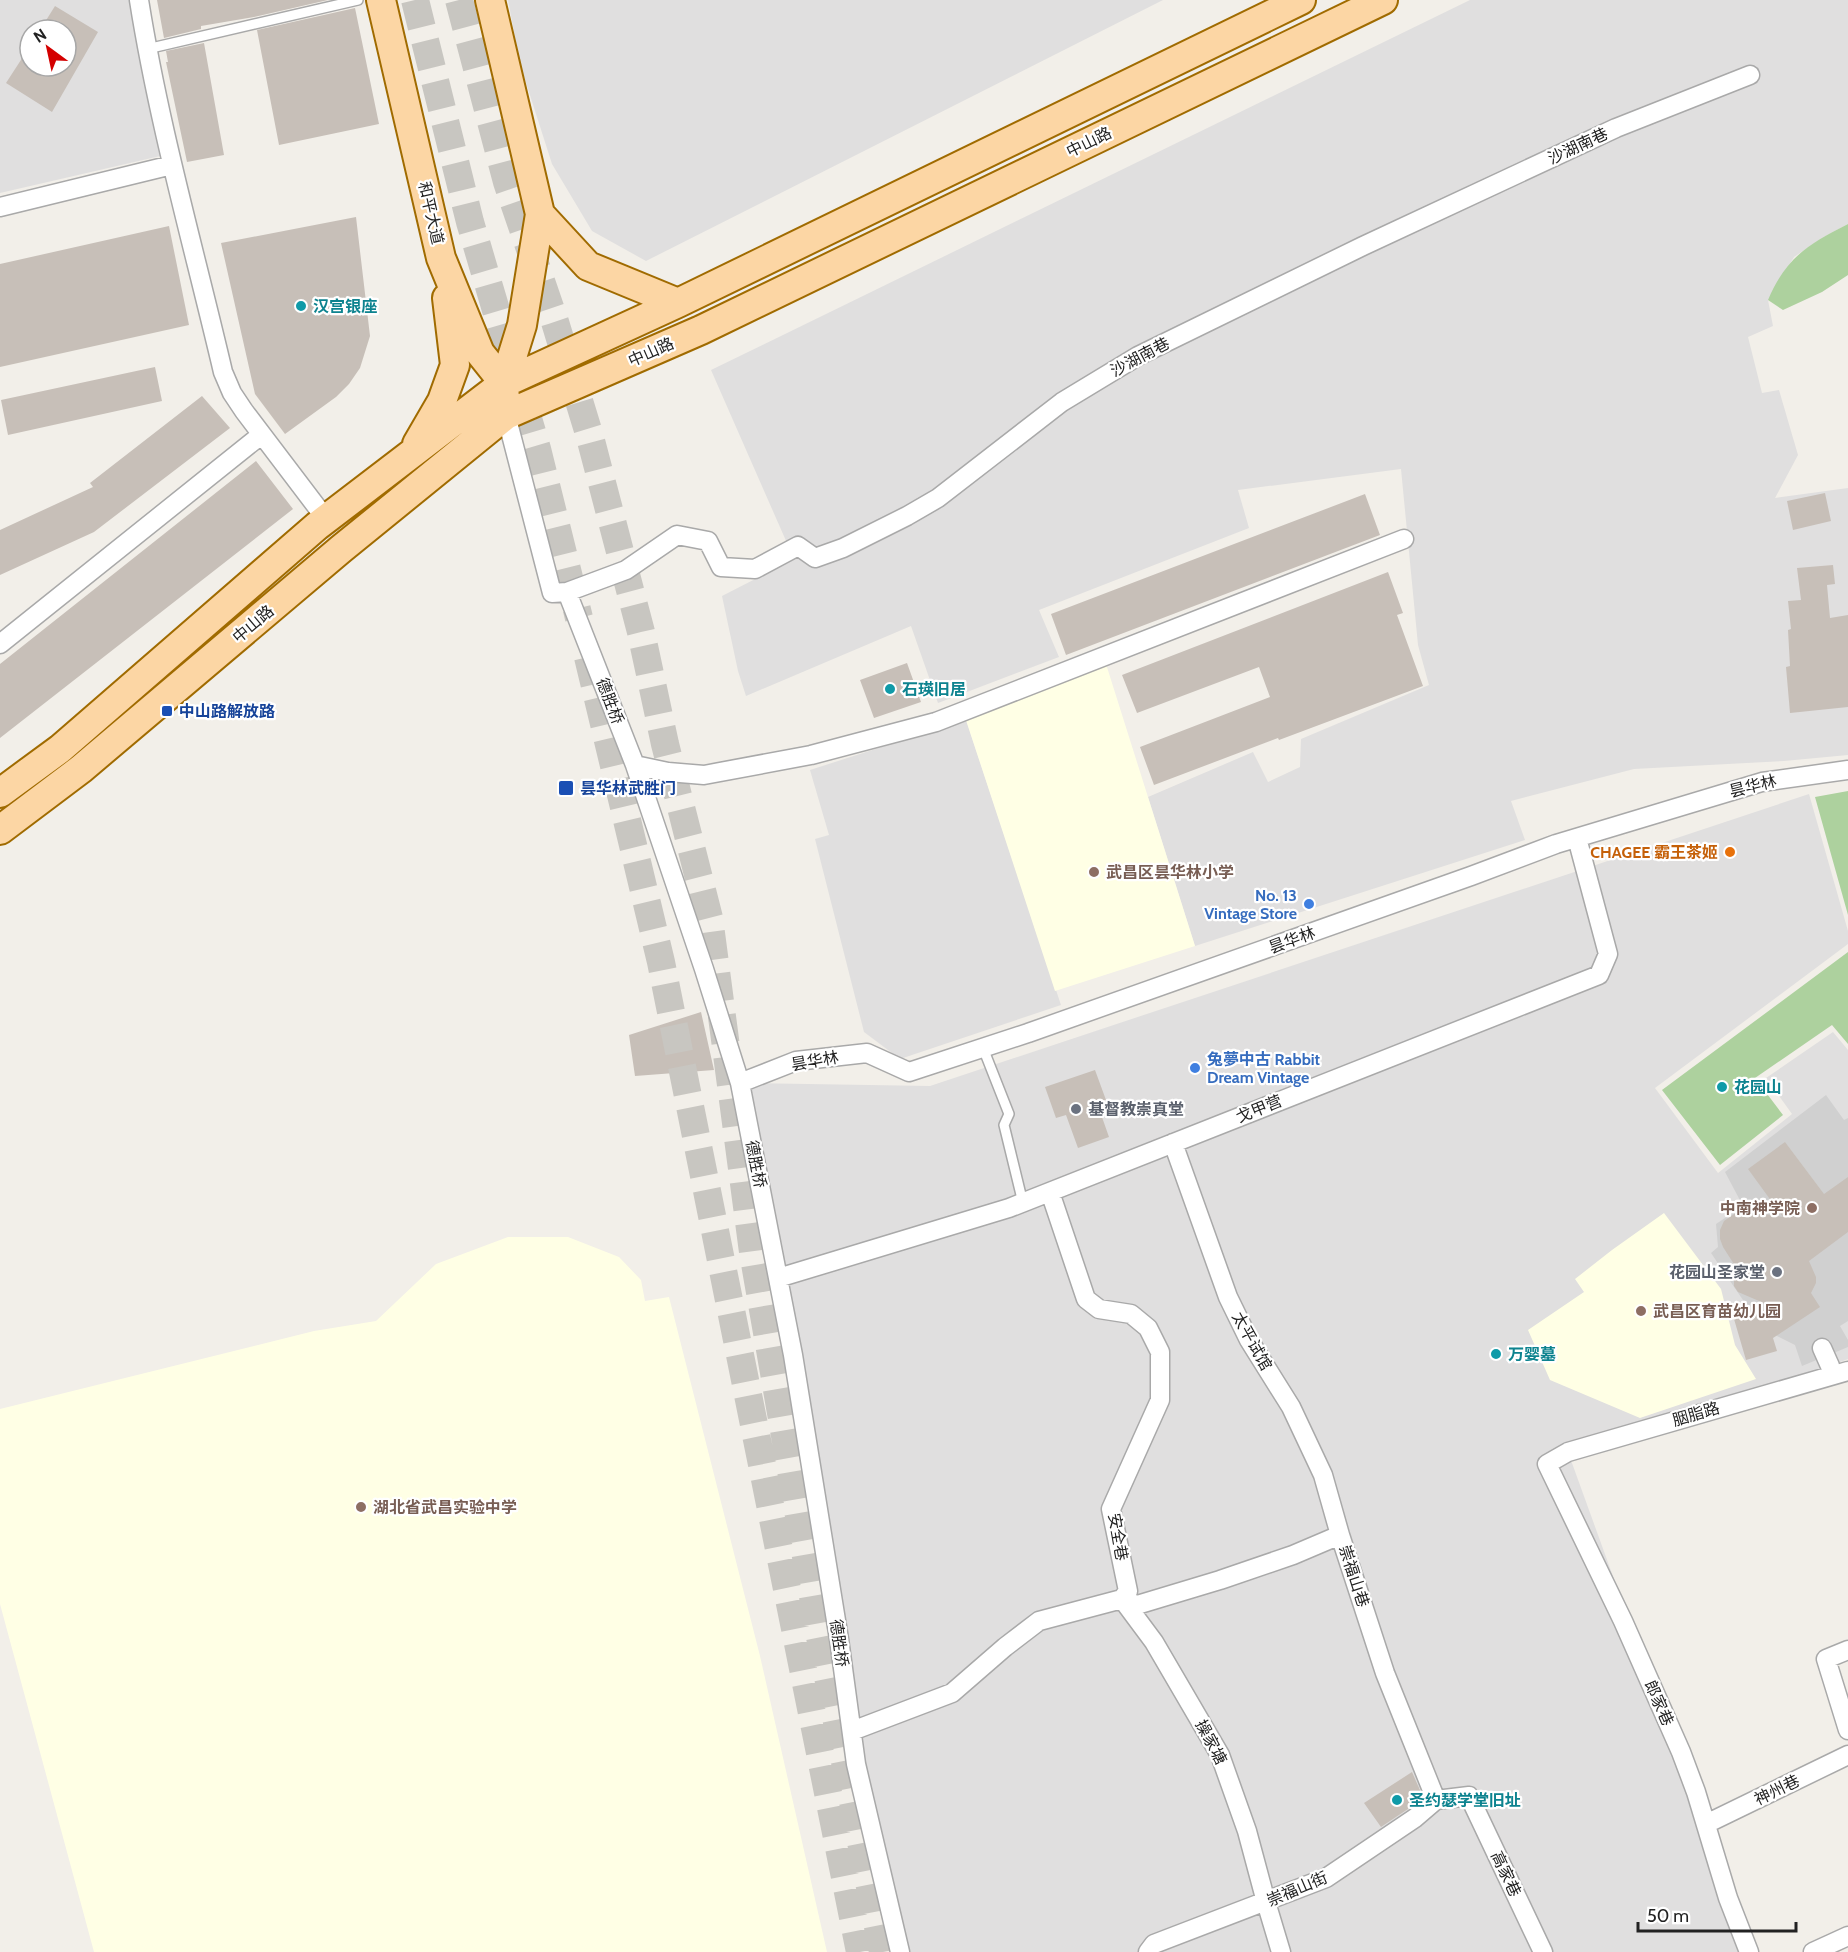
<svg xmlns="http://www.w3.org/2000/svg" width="1848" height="1952" font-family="Cabin,'Noto Sans SC',sans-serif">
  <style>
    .residential { fill: #e0dfdf; fill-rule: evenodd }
    .education { fill: #ffffe5 }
    .religious { fill: #d0d0d0 }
    .forest { fill: #add19e }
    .building { fill: #c7bfb8 }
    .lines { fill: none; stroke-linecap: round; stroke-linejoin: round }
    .primary-tunnel { stroke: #c8c6c1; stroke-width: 28; stroke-dasharray: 28 14; stroke-linecap: butt }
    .lane-casing { stroke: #a9a9a9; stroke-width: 12 }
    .street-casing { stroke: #a9a9a9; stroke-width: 21 }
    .primary-casing { stroke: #a06b00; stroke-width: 32 }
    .lane { stroke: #fff; stroke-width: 9 }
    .street { stroke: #fff; stroke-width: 18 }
    .primary { stroke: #fcd6a4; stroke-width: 28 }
    .culture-dot { fill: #0f9aa8; stroke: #fff; stroke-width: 2 }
    .transit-dot { fill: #1a4fb4; stroke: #fff; stroke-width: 2 }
    .food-dot { fill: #e8710a; stroke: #fff; stroke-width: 2 }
    .education-dot { fill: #8d6e63; stroke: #fff; stroke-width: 2 }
    .shop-dot { fill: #3f7fe0; stroke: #fff; stroke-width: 2 }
    .worship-dot { fill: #6b7280; stroke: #fff; stroke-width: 2 }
    .labels { text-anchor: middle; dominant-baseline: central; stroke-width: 4.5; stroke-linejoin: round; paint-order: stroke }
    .street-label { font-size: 16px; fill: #222; stroke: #fff }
    .culture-label { font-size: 16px; font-weight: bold; fill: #0d838f; stroke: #fff; text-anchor: start }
    .transit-label { font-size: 16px; font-weight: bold; fill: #164399; stroke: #fff; text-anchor: start }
    .food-label { font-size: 16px; font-weight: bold; fill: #c56008; stroke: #fff; text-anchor: end }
    .education-label { font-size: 16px; font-weight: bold; fill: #785e54; stroke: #fff; text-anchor: start }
    .shop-label { font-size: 16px; font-weight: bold; fill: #366cbe; stroke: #fff; text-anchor: end }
    .worship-label { font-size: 16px; font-weight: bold; fill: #5b616d; stroke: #fff; text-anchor: start }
  </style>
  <rect width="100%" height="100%" fill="#f2efe9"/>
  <path class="residential" d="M0,0H137L169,154L0,193ZM30,30H66V66H30Z
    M508,0H1163L646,261L592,231L552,164L520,64Z
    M1470,0H1848V224L1822,238L1794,257L1768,300L1773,326L1748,337L1762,393L1779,390L1798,455L1775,498L1848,488V755L1784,761L1634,769L1511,801L1525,840L1195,946L1148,797L1253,752L1268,782L1300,767L1301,739L1429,685L1418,645L1401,469L1238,490L1249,528L1039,610L1059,657L938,703L911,626L746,696L738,671L722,596L794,559L711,370Z
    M966,720L1061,1005L900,1059L864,1032L815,839L829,835L810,770Z
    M1809,794L1848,931V944L1655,1088L1718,1173L1792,1114L1766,1078L1833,1032L1848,1050V1359L1830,1366L1568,1452L1749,1952H895L740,1083L930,1086Z"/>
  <path class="education" d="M1106,664L1195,946L1055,991L966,720Z
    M1664,1213L1721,1289L1735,1345L1756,1379L1640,1418L1550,1380L1528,1330L1584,1292L1575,1279L1612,1250Z
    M508,1237H568L619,1257L641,1280L645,1301L669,1297L760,1656L827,1952H94L0,1604V1409L314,1331L376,1321L436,1264Z"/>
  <path class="religious" d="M1826,1095L1844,1120L1848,1118V1321L1840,1326L1848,1340V1347L1802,1366L1795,1345L1755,1325L1745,1303L1711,1253L1718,1247L1716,1224L1743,1206L1725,1172Z"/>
  <path class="forest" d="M1848,224V275L1822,292L1783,310L1768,300C1786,257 1809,244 1848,224Z
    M1848,791V915L1815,797Z
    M1848,952V1044L1832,1025L1755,1078L1783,1115L1720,1165L1662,1090Z"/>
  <path class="building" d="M157,0H328L254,17L201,26V29L164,38Z
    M55,6L98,32L52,112L6,83L30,46V66H66V30H40Z
    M355,8L379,124L279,145L257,30Z
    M204,43L224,155L187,162L166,62H168L166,51Z
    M356,217L370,336L360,368L349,384L336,397L285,434L255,394L221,243Z
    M169,226L189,325L0,367V264Z
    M155,367L162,401L8,435L1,400Z
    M202,396L230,428L94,532L0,575V530L93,487L90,483Z
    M256,461L293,509L0,738V664Z
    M1825,493L1831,521L1793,530L1787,501Z
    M1365,494L1380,535L1066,655L1051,614Z
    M1833,565L1835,584L1827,585L1830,618L1848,615V707L1790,713L1786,667L1790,666L1788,630L1791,629L1788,601L1801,600L1797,568Z
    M1388,572L1403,613L1397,615L1423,686L1279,740L1278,738L1154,785L1140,747L1270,697L1259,667L1137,713L1122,675Z
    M907,663L921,702L874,718L860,680Z
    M701,1012L714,1070L635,1076L629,1035Z
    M1095,1070L1106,1100L1097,1103L1109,1137L1078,1148L1066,1115L1056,1118L1045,1087Z
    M1785,1142L1824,1194L1848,1177V1232L1809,1261L1816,1277V1283L1811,1293L1820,1307L1773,1338L1777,1351L1746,1360L1734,1319L1773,1307L1738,1292L1734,1286V1279L1739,1272L1723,1247L1720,1239V1230L1724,1221L1737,1212L1745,1211L1783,1217L1748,1169Z
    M1412,1772L1423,1797L1408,1809L1381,1827L1364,1803Z"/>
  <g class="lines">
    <path class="primary-tunnel" d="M415,0L470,222L537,449L579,618
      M459,0L507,182L555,322L590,437L641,632L665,744L709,918L753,1252L820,1637L883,1952
      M588,657L661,962L860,1952"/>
    <defs>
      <path id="lane" d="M147,49L358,0
        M983,1048L1009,1114L1004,1125L1023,1203"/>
      <path id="street" d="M139,0C159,126 194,248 223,372L232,393L244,411L326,519
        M0,207L172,165
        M506,415L552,593L567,592L635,765L704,969L740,1083L793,1355L839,1639L856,1764L900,1952
        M567,592L626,570L677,535L708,541L721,567L755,569L798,546L815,558L843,548L907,516L938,498L1062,402L1138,356L1363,246L1616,128L1750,75
        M0,644L261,435
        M635,765L668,772L704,775L811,755L936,722L1404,539
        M740,1083L796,1061L867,1053L909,1072L1028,1033L1471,876L1556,844L1762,782L1848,770
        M1173,1143L1228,1297L1249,1340L1291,1407L1323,1475L1340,1535
        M778,1278L1009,1208L1599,975L1608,954L1577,838
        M1822,1348L1830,1366
        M1122,1599L1137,1605L1220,1580L1293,1555L1340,1535L1385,1673L1436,1800
        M1122,1599L1154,1642L1220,1755L1247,1831L1266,1902L1281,1952
        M1848,1650L1826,1659L1848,1730
        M852,1731L952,1693L1005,1647L1039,1621L1122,1599L1128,1591L1111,1509L1160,1400V1352L1148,1328L1131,1314L1099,1309L1086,1299L1050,1192
        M1706,1824L1848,1755
        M1148,1952L1154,1944L1326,1878L1415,1818L1436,1800L1469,1796L1543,1952
        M1749,1952L1728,1898L1696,1792L1681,1752L1623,1621L1547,1464L1568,1452L1848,1371
        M1813,1952L1848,1936"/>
      <path id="primary" d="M381,0L441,258L480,353L504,383L505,401
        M490,0L540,214L588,266L678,303
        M504,383L522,325L540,214
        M417,444L442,401L455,365L447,298
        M0,793L60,749L317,526L504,383L678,303L1301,0
        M0,830L81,769L341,549L506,415L701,330L1383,0"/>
    </defs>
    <use href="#lane" class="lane-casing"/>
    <use href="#street" class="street-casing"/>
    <use href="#primary" class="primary-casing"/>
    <use href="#lane" class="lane"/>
    <use href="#street" class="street"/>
    <use href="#primary" class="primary"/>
  </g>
  <g class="culture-dot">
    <circle cx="301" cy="306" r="6"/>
    <circle cx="890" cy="689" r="6"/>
    <circle cx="1722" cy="1087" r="6"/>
    <circle cx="1496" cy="1354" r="6"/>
    <circle cx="1397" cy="1800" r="6"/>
  </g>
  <g class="transit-dot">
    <rect x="161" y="705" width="12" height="12" rx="3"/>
    <rect x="558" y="780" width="16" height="16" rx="3"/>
  </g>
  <circle class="food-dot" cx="1730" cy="852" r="6"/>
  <g class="education-dot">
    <circle cx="1094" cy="872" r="6"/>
    <circle cx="1812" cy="1208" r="6"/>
    <circle cx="1641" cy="1311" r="6"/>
    <circle cx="361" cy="1507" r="6"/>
  </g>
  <g class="shop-dot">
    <circle cx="1309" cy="904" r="6"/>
    <circle cx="1195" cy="1068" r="6"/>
  </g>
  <g class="worship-dot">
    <circle cx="1076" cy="1109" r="6"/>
    <circle cx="1777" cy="1272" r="6"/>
  </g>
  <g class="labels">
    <g class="street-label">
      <text transform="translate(1089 142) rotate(-26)">中山路</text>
      <text transform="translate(1578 146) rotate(-25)">沙湖南巷</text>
      <text transform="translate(431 213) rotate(77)">和平大道</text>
      <text transform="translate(651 352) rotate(-24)">中山路</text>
      <text transform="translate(1140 357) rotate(-28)">沙湖南巷</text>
      <text transform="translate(253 624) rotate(-40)">中山路</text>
      <text transform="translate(610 701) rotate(69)">德胜桥</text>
      <text transform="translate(1753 786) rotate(-14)">昙华林</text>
      <text transform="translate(1292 940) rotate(-20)">昙华林</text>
      <text transform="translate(815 1061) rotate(-10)">昙华林</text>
      <text transform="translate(1259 1109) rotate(-22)">戈甲营</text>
      <text transform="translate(756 1164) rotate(79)">德胜桥</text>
      <text transform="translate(1252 1341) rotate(61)">太平试馆</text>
      <text transform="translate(1696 1414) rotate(-16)">胭脂路</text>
      <text transform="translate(1118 1537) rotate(80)">安全巷</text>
      <text transform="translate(1354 1576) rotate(72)">崇福山巷</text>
      <text transform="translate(839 1643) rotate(82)">德胜桥</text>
      <text transform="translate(1659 1703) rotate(66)">郎家巷</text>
      <text transform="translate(1211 1742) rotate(62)">操家塘</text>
      <text transform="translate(1777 1790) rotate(-26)">神州巷</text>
      <text transform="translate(1506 1874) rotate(65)">高家巷</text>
      <text transform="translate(1297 1889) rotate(-23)">崇福山街</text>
    </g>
    <g class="culture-label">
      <text x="313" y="306">汉宫银座</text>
      <text x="902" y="689">石瑛旧居</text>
      <text x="1734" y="1087">花园山</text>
      <text x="1508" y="1354">万婴墓</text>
      <text x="1409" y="1800">圣约瑟学堂旧址</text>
    </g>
    <g class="transit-label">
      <text x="179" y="711">中山路解放路</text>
      <text x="580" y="788">昙华林武胜门</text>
    </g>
    <g class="food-label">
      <text x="1718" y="852">CHAGEE 霸王茶姬</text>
    </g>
    <g class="education-label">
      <text x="1106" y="872">武昌区昙华林小学</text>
      <text x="1800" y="1208" text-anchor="end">中南神学院</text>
      <text x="1653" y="1311">武昌区育苗幼儿园</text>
      <text x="373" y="1507">湖北省武昌实验中学</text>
    </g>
    <g class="shop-label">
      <text x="1297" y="895">No. 13<tspan x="1297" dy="18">Vintage Store</tspan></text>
      <text x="1207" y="1059" text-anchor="start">兔夢中古 Rabbit<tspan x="1207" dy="18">Dream Vintage</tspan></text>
    </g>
    <g class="worship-label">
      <text x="1088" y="1109">基督教崇真堂</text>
      <text x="1765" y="1272" text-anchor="end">花园山圣家堂</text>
    </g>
  </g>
  <g transform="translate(48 48) rotate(327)"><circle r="28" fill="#ffffff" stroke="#a7a7a7" stroke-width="1.5"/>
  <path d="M0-4.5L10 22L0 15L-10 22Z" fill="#d40000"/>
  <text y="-9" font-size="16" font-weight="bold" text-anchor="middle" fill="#222222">N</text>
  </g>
  <path d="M1638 1922v9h158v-9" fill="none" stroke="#222222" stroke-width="3"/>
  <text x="1647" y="1922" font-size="18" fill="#222222" stroke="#ffffff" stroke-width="4.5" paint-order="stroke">50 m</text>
</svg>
